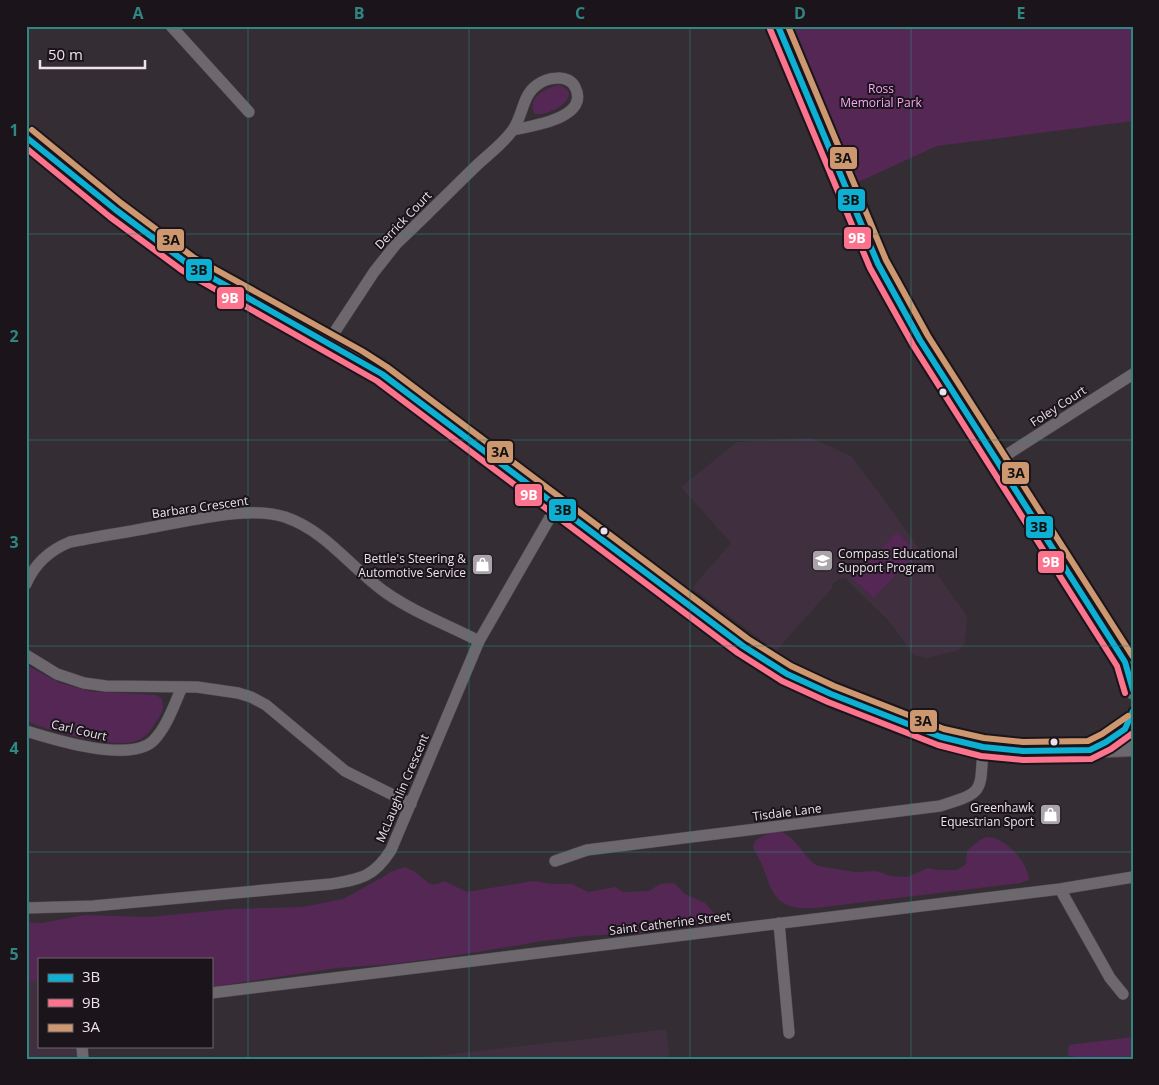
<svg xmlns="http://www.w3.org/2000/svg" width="1159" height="1085" font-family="'Open Sans',sans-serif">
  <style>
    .built { fill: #402f3f }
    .green { fill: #542754 }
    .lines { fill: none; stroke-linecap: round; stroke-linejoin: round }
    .street-casing { stroke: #514b51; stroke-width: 12 }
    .secondary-casing { stroke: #514b51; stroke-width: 18 }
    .street { stroke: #6d686d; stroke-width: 11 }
    .secondary { stroke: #6d686d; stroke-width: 16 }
    .bus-1-casing { stroke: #1b151b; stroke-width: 10 }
    .bus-2-casing { stroke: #1b151b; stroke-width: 10 }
    .bus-3-casing { stroke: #1b151b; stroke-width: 10 }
    .bus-1 { stroke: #0dafd3; stroke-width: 6 }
    .bus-2 { stroke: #fc738d; stroke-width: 6 }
    .bus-3 { stroke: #cd976f; stroke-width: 6 }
    .grid { fill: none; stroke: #308681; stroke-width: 1; stroke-opacity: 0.55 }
    .bus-dot { fill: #ebe2eb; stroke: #1b151b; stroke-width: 2 }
    .labels { text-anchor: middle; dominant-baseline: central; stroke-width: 4; stroke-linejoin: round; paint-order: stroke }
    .park-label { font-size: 12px; fill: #f9a5f9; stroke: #1b151b }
    .street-label { font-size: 12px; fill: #ebe2eb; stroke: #1b151b }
    .poi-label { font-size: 12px; fill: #ebe2eb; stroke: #1b151b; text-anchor: end }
    .line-badge { stroke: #1b151b; stroke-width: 2 }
    .badge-label { font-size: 14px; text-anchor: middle; font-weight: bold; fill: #fff }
    .pale-badge-label { font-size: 14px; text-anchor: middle; font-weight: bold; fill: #111 }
    .neatline { fill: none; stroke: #308681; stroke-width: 2 }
    .grid-label { font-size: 16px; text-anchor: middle; font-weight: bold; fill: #308681 }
  </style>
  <rect width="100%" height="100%" fill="#342e34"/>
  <path class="built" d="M811,438L851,456L880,494L964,612L967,619L966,634L964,644L959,650L927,658L914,655L888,620L845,578L838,580L833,584L832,588L776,651L692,588L731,543L681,487L737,442Z
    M32,980H39V1046H82L83,1059H26V982Z
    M666,1029L670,1059H400L435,1056L555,1042H563Z"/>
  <path class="green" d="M778,26H1133V121L937,146L845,188Z
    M558,85C587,93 551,117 535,114C525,99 546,88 558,85Z
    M897,532L918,553L873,598L852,578Z
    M26,665L60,683L89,691L156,695L161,698C166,708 161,715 155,723C151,731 145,738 136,741C111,749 50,731 26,721Z
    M779,831C797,836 804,859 818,866L855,872L876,871L891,876L907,877L928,868L937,870H957L966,864L967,851C971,847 982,838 987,837C1004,836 1029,863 1029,880L1020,883L816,908C763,912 775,881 753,848L755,841C762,836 770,832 779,831Z
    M405,867C409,869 413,870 416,873C428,881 429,889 444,881L467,892L533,881L553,884H572L588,892L615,887L623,892L649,891L660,884L674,883L685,894L705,903L720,920L641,933L584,936L535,942L521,945L452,956L392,964L337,968L211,987V959H39V980L26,982V922L41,923L85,915L149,917L232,909L302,907L343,899L383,877L390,872Z
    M1133,1037V1059H1095L1068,1056L1069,1045Z"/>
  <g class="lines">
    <defs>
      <path id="street" d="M171,26L249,112
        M328,342L374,272L397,243C423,219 448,193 474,168C486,156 502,145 512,131C523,117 522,95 537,85C547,77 568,74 575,87C591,118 531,126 513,130
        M997,461L1133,374
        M26,584C35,563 50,550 70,542C101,536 133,531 164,525C200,519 249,506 285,517C326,531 350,567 385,592C413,612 448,625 479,641
        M26,655L57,674L84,683L106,686L197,687L238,693L251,697L266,705L345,771L411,804
        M26,731C55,740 129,763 153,741C167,727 174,705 182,687
        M555,861L587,850L940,806C985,792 980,793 983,747
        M1060,889L1110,978L1123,994
        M26,908L93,906L331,884C361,879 374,877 391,850L479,641L556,507
        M779,923L789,1033
        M211,993L1060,889L1133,877
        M82,1046L83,1059"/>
      <path id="secondary" d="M778,26L878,264L920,340L1133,674
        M26,137L116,210L188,264L358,359L382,374L743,646L787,674L875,711L941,737L955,741L1005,750L1057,751L1133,748
        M1126,664L1133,691
        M1095,748L1106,742L1133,723"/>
    </defs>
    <use href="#street" class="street-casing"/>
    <use href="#secondary" class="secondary-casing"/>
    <use href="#street" class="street"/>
    <use href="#secondary" class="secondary"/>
    <defs>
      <path id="bus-1" d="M778,26L878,264L920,340L1125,662L1133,690
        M26,137L116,210L188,264L382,374L743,646L787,674L831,694L941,737L983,747L1023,751L1090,750L1106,742L1125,729L1133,711"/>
      <path id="bus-2" d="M770,29L870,268L913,345L1117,666L1125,693
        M26,148L110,217L183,271L377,381L738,653L782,681L828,702L938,745L981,756L1023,760L1091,759L1111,749L1133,733"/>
      <path id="bus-3" d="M788,26L886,260L928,336L1133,657
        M32,130L121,203L193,257L362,351L387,367L748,639L791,666L834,686L944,729L984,738L1023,742L1088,741L1102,734L1128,716"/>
    </defs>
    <use href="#bus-1" class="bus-1-casing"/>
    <use href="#bus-2" class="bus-2-casing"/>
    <use href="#bus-3" class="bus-3-casing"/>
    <use href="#bus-1" class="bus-1"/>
    <use href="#bus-2" class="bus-2"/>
    <use href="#bus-3" class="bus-3"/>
  </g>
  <path class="grid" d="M248,26V1059M469,26V1059M690,26V1059M911,26V1059M26,234H1133M26,440H1133M26,646H1133M26,852H1133"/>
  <defs>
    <symbol id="school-square" viewBox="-11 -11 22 22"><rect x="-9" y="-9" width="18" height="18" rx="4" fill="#aba3ab" stroke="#1b151b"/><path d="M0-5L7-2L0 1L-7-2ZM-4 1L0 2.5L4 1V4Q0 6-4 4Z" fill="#fff"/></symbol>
    <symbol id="shop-square" viewBox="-11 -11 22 22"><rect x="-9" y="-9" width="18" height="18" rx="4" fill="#aba3ab" stroke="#1b151b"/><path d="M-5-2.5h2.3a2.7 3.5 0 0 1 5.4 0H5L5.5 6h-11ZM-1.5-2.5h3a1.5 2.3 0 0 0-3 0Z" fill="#fff"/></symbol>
  </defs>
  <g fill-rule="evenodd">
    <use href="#school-square" x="810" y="548" width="25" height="25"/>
    <use href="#shop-square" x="470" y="552" width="25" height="25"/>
    <use href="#shop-square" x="1038" y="802" width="25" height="25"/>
  </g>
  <g class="bus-dot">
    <circle cx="943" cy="392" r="4.5"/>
    <circle cx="604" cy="531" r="4.5"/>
    <circle cx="1054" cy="742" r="4.5"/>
  </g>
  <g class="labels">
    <g class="park-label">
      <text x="881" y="88">Ross<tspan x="881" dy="14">Memorial Park</tspan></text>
    </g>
    <g class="street-label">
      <text transform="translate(403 220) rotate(-46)">Derrick Court</text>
      <text transform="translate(1058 406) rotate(-33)">Foley Court</text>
      <text transform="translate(200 507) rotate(-8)">Barbara Crescent</text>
      <text transform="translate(79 730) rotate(13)">Carl Court</text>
      <text transform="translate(402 788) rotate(-67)">McLaughlin Crescent</text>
      <text transform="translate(787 812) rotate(-7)">Tisdale Lane</text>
      <text transform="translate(670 923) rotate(-7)">Saint Catherine Street</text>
    </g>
    <g class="poi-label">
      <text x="838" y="553" text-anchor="start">Compass Educational<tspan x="838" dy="14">Support Program</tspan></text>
      <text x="466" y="558">Bettle's Steering &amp;<tspan x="466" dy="14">Automotive Service</tspan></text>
      <text x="1034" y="807">Greenhawk<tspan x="1034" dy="14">Equestrian Sport</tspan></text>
    </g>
  </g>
  <g class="line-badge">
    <rect x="829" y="146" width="29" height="24" rx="5" fill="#cd976f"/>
    <rect x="837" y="188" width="29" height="24" rx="5" fill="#0dafd3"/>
    <rect x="843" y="226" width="29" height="24" rx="5" fill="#fc738d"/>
    <rect x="156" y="228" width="29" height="24" rx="5" fill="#cd976f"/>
    <rect x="185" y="258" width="28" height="24" rx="5" fill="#0dafd3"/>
    <rect x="216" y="286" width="29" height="24" rx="5" fill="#fc738d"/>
    <rect x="486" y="440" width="28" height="24" rx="5" fill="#cd976f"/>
    <rect x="1001" y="461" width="29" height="24" rx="5" fill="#cd976f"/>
    <rect x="514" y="483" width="29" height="24" rx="5" fill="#fc738d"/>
    <rect x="548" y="498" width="29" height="24" rx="5" fill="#0dafd3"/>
    <rect x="1025" y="515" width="29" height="24" rx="5" fill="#0dafd3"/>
    <rect x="1037" y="550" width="28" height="24" rx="5" fill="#fc738d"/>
    <rect x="909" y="709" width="29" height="24" rx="5" fill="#cd976f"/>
  </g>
  <g class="badge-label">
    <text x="857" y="243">9B</text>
    <text x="230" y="303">9B</text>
    <text x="529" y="500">9B</text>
    <text x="1051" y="567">9B</text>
  </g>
  <g class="pale-badge-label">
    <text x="843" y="163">3A</text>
    <text x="851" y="205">3B</text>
    <text x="171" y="245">3A</text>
    <text x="199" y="275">3B</text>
    <text x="500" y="457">3A</text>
    <text x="1016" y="478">3A</text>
    <text x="563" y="515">3B</text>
    <text x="1039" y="532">3B</text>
    <text x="923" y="726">3A</text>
  </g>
  <rect width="1159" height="1085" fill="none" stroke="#1b151b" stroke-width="55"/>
  <rect x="38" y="958" width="175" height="90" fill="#1b151b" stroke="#6e676e"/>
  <rect x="48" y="974" width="25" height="8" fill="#0dafd3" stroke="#6e676e"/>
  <text x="82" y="982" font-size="15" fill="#ebe2eb">3B</text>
  <rect x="48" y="999" width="25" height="8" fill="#fc738d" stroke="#6e676e"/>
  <text x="82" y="1008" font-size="15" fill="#ebe2eb">9B</text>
  <rect x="48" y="1024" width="25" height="8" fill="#cd976f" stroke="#6e676e"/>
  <text x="82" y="1032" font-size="15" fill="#ebe2eb">3A</text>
  <path d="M40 60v8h105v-8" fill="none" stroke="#ebe2eb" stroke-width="2.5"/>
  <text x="48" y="60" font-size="15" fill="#ebe2eb" stroke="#1b151b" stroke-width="4" paint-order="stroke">50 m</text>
  <rect x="28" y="28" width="1104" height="1030" class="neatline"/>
  <g class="grid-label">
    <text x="138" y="19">A</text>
    <text x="359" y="19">B</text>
    <text x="580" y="19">C</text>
    <text x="800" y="19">D</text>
    <text x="1021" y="19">E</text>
    <text x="14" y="136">1</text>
    <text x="14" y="342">2</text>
    <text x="14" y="548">3</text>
    <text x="14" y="754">4</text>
    <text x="14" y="960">5</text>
  </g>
</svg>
